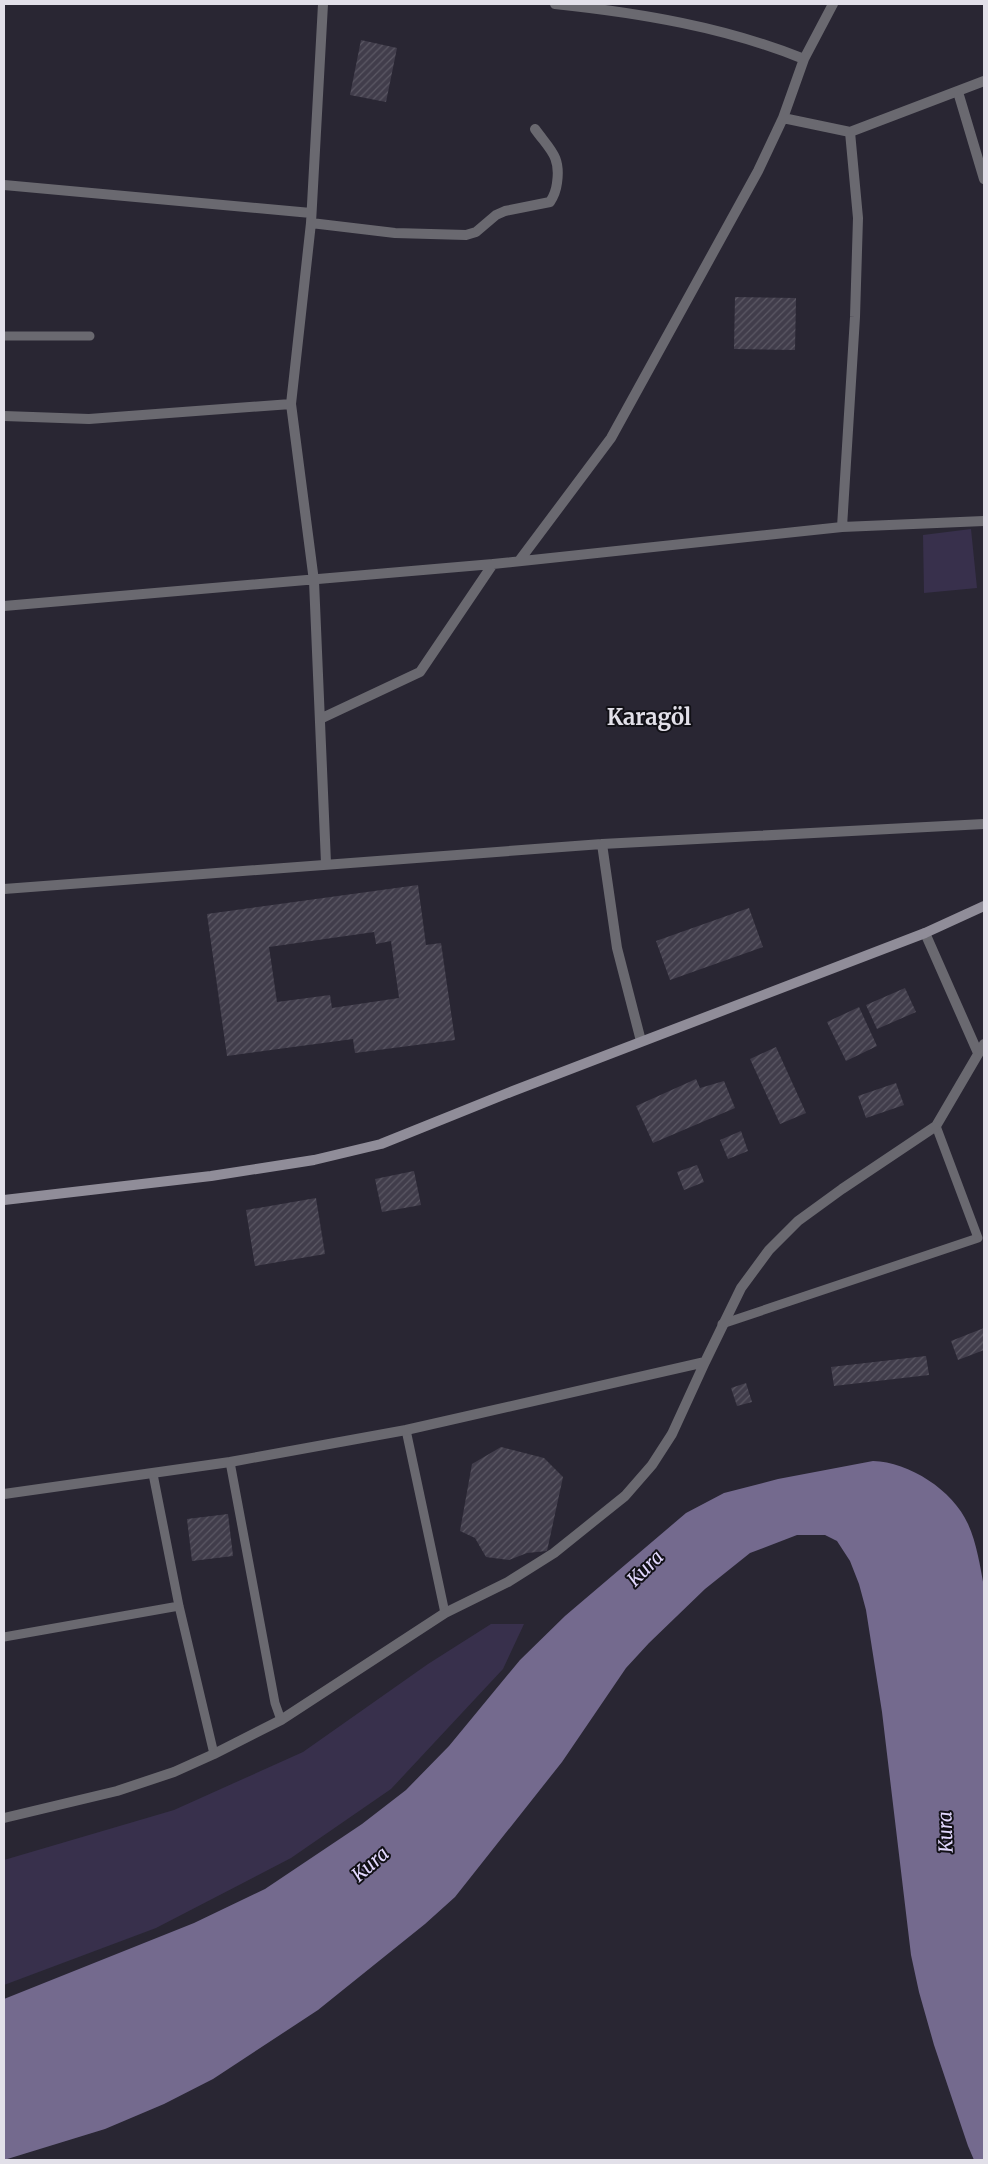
<svg xmlns="http://www.w3.org/2000/svg" width="988" height="2164" font-family="Merriweather,serif">
  <style>
    .green { fill: #38304c }
    .water { fill: #746a8e }
    .building { fill: url(#building-hatch); fill-rule: evenodd }
    .lines { fill: none; stroke-linecap: round; stroke-linejoin: round }
    .service { stroke: #6a6970; stroke-width: 9 }
    .minor { stroke: #6a6970; stroke-width: 10 }
    .secondary { stroke: #908d99; stroke-width: 10 }
    .labels { text-anchor: middle; dominant-baseline: central; stroke-width: 4; stroke-linejoin: round; paint-order: stroke }
    .water-label { font-size: 19px; font-style: italic; fill: #e3d9ff; stroke: #111016 }
    .district-label { font-size: 22px; font-weight: bold; fill: #e2e0e9; stroke: #111016 }
  </style>
  <defs>
    <pattern id="building-hatch" width="6" height="6" patternUnits="userSpaceOnUse" patternTransform="scale(1.25)"><rect width="6" height="6" fill="#413d4b"/><path d="M-1 1l2-2M0 6l6-6M5 7l2-2" fill="none" stroke="#5c5965"/></pattern>
  </defs>
  <rect width="100%" height="100%" fill="#292633"/>
  <path class="green" d="M971,529L977,588L924,593L923,535Z
    M491,1624H524L503,1669L391,1789L291,1858L156,1928L4,1985V1860L174,1810L303,1752L428,1664Z"/>
  <path class="water" d="M873,1461C909,1462 953,1490 968,1524C977,1544 980,1566 984,1587V2160H974L968,2146L934,2045L919,1992L911,1955L882,1712L866,1610L859,1584L850,1561L837,1541L825,1535H797L750,1553L705,1589L649,1643L626,1668L562,1762L455,1897L425,1924L318,2010L213,2079L164,2104L105,2129L4,2160V1999L194,1923L265,1889L362,1824L406,1790L449,1746L520,1660L565,1616L686,1513L724,1493L778,1479Z"/>
  <path class="building" d="M361,40L397,48L386,102L350,95Z
    M735,297L796,298L795,350L734,349Z
    M418,885L426,945L441,943L455,1040L355,1053L353,1039L227,1056L207,914ZM374,932L376,944L391,941L399,998L332,1008L330,995L277,1002L269,947Z
    M749,908L763,947L670,980L656,941Z
    M905,988L916,1012L877,1029L866,1005Z
    M859,1007L877,1046L846,1061L827,1022Z
    M776,1047L806,1113L780,1124L750,1059Z
    M696,1079L700,1088L724,1081L735,1108L653,1143L636,1106Z
    M896,1083L904,1105L866,1118L858,1096Z
    M741,1131L748,1151L728,1159L720,1140Z
    M697,1165L704,1182L684,1190L677,1172Z
    M414,1171L421,1205L382,1212L375,1179Z
    M316,1198L325,1254L255,1266L246,1210Z
    M984,1328V1350L958,1360L951,1341Z
    M926,1356L929,1375L834,1386L831,1367Z
    M746,1383L752,1402L737,1406L731,1388Z
    M501,1447L544,1458L563,1477L547,1551L527,1553L509,1560L486,1557L475,1538L460,1531L472,1464Z
    M228,1514L233,1556L192,1561L187,1519Z"/>
  <g class="lines">
    <path class="service" d="M4,336H90
      M722,1324L978,1238L936,1126
      M406,1430L445,1613
      M230,1462L275,1703L281,1720
      M153,1474L179,1606L214,1754
      M4,1637L179,1606"/>
    <path class="minor" d="M323,4L311,223L291,404L314,581L326,863
      M555,4C640,13 725,27 804,59
      M958,92L984,179
      M783,118L850,132L984,81
      M4,185L311,213
      M311,223L395,233L466,235L476,232L496,215L505,211L550,202C554,196 556,191 557,183C561,156 550,150 535,129
      M4,416L89,419L291,404
      M842,527L855,317L858,218L850,132
      M519,561L611,438L758,171L783,118L804,59L833,4
      M4,606L493,564L842,527L984,521
      M320,719L420,672L493,564
      M602,844L617,948L641,1041
      M4,889L602,844L984,824
      M925,933L978,1053
      M4,1494L230,1462L406,1430L705,1362L741,1288L769,1250L798,1221L842,1189L936,1126L984,1044
      M4,1818L117,1791L174,1772L214,1754L281,1720L445,1613L508,1582L554,1553L625,1496L652,1465L672,1434L705,1362"/>
    <path class="secondary" d="M4,1200L211,1176L314,1160L381,1144L513,1091L925,933L984,906"/>
  </g>
  <g class="labels">
    <g class="water-label">
      <text transform="translate(645 1568) rotate(-45)">Kura</text>
      <text transform="translate(945 1832) rotate(-92)">Kura</text>
      <text transform="translate(370 1864) rotate(-41)">Kura</text>
    </g>
    <g class="district-label">
      <text x="649" y="717">Karagöl</text>
    </g>
  </g>
  <rect width="988" height="2164" fill="none" stroke="#e2e0e9" stroke-width="10"/>
</svg>
